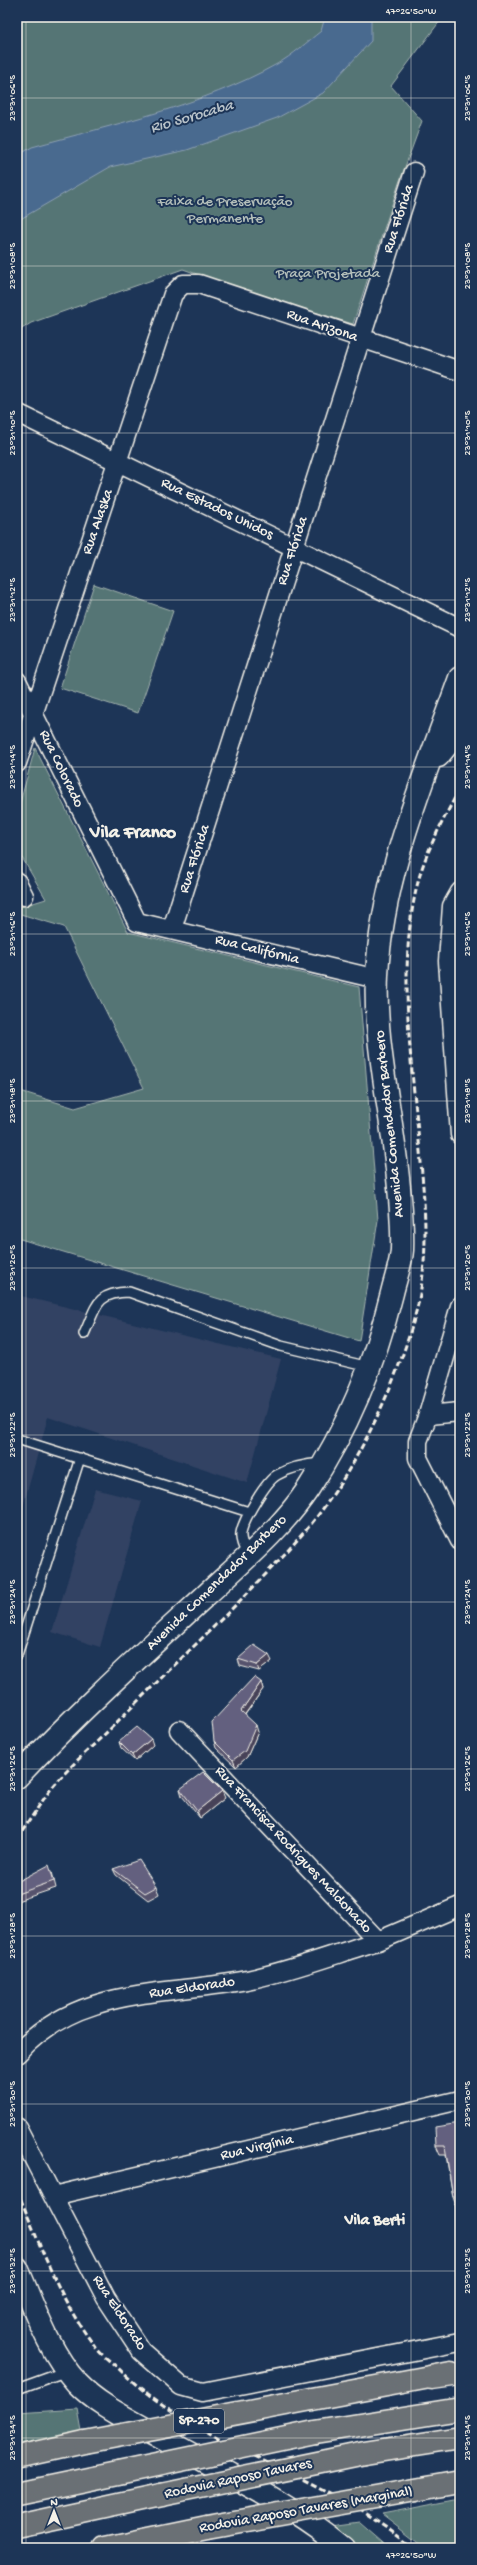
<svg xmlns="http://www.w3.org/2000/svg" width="477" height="2565" font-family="'Gochi Hand',sans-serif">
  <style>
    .built { fill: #324263 }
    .green { fill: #547575; stroke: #a4b3ae }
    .water { fill: #496a8f; stroke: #8da0b3 }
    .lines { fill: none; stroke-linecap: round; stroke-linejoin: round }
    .service-casing { stroke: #f4f1e8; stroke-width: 12 }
    .minor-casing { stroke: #f4f1e8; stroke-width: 21 }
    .secondary-casing { stroke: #f4f1e8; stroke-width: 25 }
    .trunk-casing { stroke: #f4f1e8; stroke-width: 25 }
    .motorway-casing { stroke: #f4f1e8; stroke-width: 25 }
    .service { stroke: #1d3557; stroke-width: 9 }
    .minor { stroke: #1d3557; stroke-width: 18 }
    .secondary { stroke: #1d3557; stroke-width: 22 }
    .trunk { stroke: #6b6f75; stroke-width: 22 }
    .motorway { stroke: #6b6f75; stroke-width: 22 }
    .rail { stroke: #f4f1e8; stroke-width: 3; stroke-dasharray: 6 3; stroke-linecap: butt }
    .trunk-bridge-casing { stroke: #f4f1e8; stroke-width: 25; stroke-linecap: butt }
    .motorway-bridge-casing { stroke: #f4f1e8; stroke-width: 25; stroke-linecap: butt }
    .trunk-bridge { stroke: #6b6f75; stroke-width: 22 }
    .motorway-bridge { stroke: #6b6f75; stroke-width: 22 }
    .wall { fill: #56536d; stroke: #f4f1e8 }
    .shaded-wall { fill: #464359; stroke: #f4f1e8 }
    .building { fill: #64607f; stroke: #f4f1e8 }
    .ticks { fill: none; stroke: #f4f1e8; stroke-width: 1; stroke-opacity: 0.45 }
    .labels { text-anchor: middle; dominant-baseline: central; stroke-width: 4; stroke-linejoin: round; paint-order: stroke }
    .shield { fill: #1d3557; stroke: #b4b9bc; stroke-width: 1 }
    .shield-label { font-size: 14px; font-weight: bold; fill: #f4f1e8 }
    .park-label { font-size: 15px; fill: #b4bfba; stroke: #1d3557 }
    .street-label { font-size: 15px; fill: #f4f1e8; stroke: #1d3557 }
    .water-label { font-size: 16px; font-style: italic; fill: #b8c2c9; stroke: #1d3557 }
    .neighbourhood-label { font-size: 16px; font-weight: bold; fill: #f4f1e8; stroke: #1d3557 }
    .district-label { font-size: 19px; font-weight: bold; fill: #f4f1e8; stroke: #1d3557 }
    .neatline { fill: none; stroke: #f4f1e8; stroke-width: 1.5 }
    .ticks-label { font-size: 10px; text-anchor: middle; fill: #f4f1e8 }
  </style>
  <rect width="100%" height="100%" fill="#1d3557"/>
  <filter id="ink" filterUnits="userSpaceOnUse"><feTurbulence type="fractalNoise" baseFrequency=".025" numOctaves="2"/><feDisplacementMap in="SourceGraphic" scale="8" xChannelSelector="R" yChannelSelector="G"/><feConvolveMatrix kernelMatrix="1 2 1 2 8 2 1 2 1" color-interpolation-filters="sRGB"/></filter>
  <g filter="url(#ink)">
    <path class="built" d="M17,1295L281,1359L247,1483L48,1417L17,1528Z
      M95,1489L142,1501L100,1647L52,1632Z"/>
    <path class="green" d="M17,17H443L391,86L422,121L399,183L353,324L233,287L183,269L31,323L17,332Z
      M94,584L173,611L138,713L60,688Z
      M35,748L128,932L359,987L378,1220L359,1341L17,1238V1090L75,1108L144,1088L64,927L17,913V908L46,899L17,849V814Z
      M78,2409L82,2431L17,2445V2413Z
      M460,2499V2548H426L382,2514Z
      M360,2522L390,2548H359L331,2526Z"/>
    <path class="water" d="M325,17H371V41L323,93L277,118L187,150L110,167L17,221V156L32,147C114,124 202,106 277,64C293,55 307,42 321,31Z"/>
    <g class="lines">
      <defs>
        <path id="service" d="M84,1334C97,1306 95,1293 129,1292L281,1346L369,1367
          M17,1439L249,1512
          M248,1556C244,1548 240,1541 241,1533C243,1520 266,1481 277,1475C291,1467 306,1464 322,1463
          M17,1655L80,1458
          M17,2389L67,2371"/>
        <path id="minor" d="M17,413L460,628
          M17,681L137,922L377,979
          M17,763L173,294L183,284H199L460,371
          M17,882L24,896
          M460,892L452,906L448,961L460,1135
          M172,929L414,172
          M460,1306L428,1415L418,1441V1458L460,1541
          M428,1415L460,1412
          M179,1730L378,1941L460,1906
          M17,2054C77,1986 165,1996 247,1980C291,1971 335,1954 378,1941
          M17,2127L106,2298L141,2351L181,2386L203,2392L460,2342
          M53,2196L460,2100"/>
        <path id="secondary" d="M438,756L460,729
          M17,1777C76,1714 140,1656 203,1598C239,1564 280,1531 308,1489C347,1430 375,1362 392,1293C395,1280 401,1264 402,1250C403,1224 400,1195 397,1169C390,1105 374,1039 377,975C382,872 426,774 460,678
          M17,2268C34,2307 48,2351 77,2383C99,2406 130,2420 158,2436C220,2471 289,2502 344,2548"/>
        <path id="trunk" d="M312,2399L451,2373
          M17,2457L85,2442
          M415,2490L460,2482
          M105,2548L207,2527"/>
        <path id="motorway" d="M432,2378L460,2374
          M315,2432L460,2409
          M365,2453L460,2438
          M17,2494L118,2473
          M17,2526L161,2495"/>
      </defs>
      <use href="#service" class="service-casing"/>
      <use href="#minor" class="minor-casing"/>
      <use href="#secondary" class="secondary-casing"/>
      <use href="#trunk" class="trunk-casing"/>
      <use href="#motorway" class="motorway-casing"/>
      <use href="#service" class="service"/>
      <use href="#minor" class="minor"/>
      <use href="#secondary" class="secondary"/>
      <use href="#trunk" class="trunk"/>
      <use href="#motorway" class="motorway"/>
      <path class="rail" d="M17,1839C28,1823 39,1805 51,1789C71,1764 97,1743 119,1720C181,1657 248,1597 306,1530C356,1472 400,1378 418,1304C430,1250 424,1195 419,1141C411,1059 397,963 418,882C426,850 445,817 460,788
        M17,2191C40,2243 59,2300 94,2345C100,2354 110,2361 118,2368C201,2450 326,2473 414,2548"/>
      <defs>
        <path id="trunk-bridge" d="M85,2442L312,2399
          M207,2527L415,2490"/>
        <path id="motorway-bridge" d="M118,2473L315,2432
          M161,2495L365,2453"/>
      </defs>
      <use href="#trunk-bridge" class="trunk-bridge-casing"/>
      <use href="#motorway-bridge" class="motorway-bridge-casing"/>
      <use href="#trunk-bridge" class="trunk-bridge"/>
      <use href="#motorway-bridge" class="motorway-bridge"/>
    </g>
    <path class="wall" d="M238,1659L272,1661L259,1671L240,1666Z
      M261,1682L263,1689L245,1715L258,1732L247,1757L236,1767L216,1748L214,1741Z
      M119,1742L153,1745L135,1761L121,1748Z
      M180,1789L225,1798L200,1818L182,1796Z
      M113,1869L156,1887L159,1894L148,1900L116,1875Z
      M52,1872L56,1888L17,1901V1882Z
      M460,2123V2206H456L453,2197L446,2155H440L436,2146Z"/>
    <path class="shaded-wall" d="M269,1655L272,1661L259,1671L257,1665Z
      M261,1682L263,1689L243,1717L241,1711Z
      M256,1725L258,1732L247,1757L236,1767L233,1760Z
      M151,1739L153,1745L135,1761L132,1755Z
      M222,1791L225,1798L200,1818L197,1811Z"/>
    <path class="building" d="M254,1645L269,1655L257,1665L238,1659Z
      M254,1677L261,1682L241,1711L256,1725L245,1751L233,1760L214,1741L212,1722Z
      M137,1727L151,1739L132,1755L119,1742Z
      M203,1772L222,1791L197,1811L180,1789Z
      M139,1860L156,1887L145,1893L113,1869Z
      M49,1865L54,1881L17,1894V1882Z
      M460,2123V2196L453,2197L445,2146H436L435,2127Z"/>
  </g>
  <path class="ticks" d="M26,17V2548M411,17V2548M17,98H460M17,266H460M17,433H460M17,600H460M17,767H460M17,934H460M17,1101H460M17,1268H460M17,1435H460M17,1602H460M17,1769H460M17,1936H460M17,2104H460M17,2271H460M17,2438H460"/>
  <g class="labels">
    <rect class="shield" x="174" y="2409" width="50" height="24" rx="3"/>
    <g class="shield-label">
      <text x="199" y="2421">SP-270</text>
    </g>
    <g class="park-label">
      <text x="225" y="202">Faixa de Preservação<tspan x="225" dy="17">Permanente</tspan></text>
      <text x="328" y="274">Praça Projetada</text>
    </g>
    <g class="street-label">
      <text transform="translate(399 219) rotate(-72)">Rua Flórida</text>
      <text transform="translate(322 326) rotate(19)">Rua Arizona</text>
      <text transform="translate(217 509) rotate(26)">Rua Estados Unidos</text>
      <text transform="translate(98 522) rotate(-71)">Rua Alaska</text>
      <text transform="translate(293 551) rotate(-72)">Rua Flórida</text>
      <text transform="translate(61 769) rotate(64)">Rua Colorado</text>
      <text transform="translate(195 859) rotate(-72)">Rua Flórida</text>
      <text transform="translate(257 950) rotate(14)">Rua Califórnia</text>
      <text transform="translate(390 1124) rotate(-96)">Avenida Comendador Barbero</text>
      <text transform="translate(217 1583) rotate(-44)">Avenida Comendador Barbero</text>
      <text transform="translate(293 1850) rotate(47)">Rua Francisca Rodrigues Maldonado</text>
      <text transform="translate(192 1988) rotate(-8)">Rua Eldorado</text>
      <text transform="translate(257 2148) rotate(-13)">Rua Virgínia</text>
      <text transform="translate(119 2313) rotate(57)">Rua Eldorado</text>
      <text transform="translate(238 2479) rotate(-12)">Rodovia Raposo Tavares</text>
      <text transform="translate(306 2510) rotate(-10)">Rodovia Raposo Tavares (Marginal)</text>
    </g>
    <g class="water-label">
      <text transform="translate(192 118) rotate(-16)">Rio Sorocaba</text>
    </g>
    <g class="neighbourhood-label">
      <text x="375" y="2221">Vila Berti</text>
    </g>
    <g class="district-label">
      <text x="133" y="833">Vila Franco</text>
    </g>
  </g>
  <rect width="477" height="2565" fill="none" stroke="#1d3557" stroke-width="44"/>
  <g transform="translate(54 2511)" stroke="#1d3557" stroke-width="3" paint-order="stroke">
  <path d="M0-3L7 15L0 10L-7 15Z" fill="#f4f1e8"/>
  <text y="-6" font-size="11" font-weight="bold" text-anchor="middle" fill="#f4f1e8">N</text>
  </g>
  <rect x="22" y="22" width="433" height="2521" class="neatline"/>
  <g class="ticks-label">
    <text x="411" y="14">47°26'50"W</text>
    <text transform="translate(11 98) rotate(-90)" y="4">23°31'06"S</text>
    <text transform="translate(466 98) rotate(-90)" y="4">23°31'06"S</text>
    <text transform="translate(11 266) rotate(-90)" y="4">23°31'08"S</text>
    <text transform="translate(466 266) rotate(-90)" y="4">23°31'08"S</text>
    <text transform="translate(11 433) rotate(-90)" y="4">23°31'10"S</text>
    <text transform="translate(466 433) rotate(-90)" y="4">23°31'10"S</text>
    <text transform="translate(11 600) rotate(-90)" y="4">23°31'12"S</text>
    <text transform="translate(466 600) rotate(-90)" y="4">23°31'12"S</text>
    <text transform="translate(11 767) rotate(-90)" y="4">23°31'14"S</text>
    <text transform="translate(466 767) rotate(-90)" y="4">23°31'14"S</text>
    <text transform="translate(11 934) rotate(-90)" y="4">23°31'16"S</text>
    <text transform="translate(466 934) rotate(-90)" y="4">23°31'16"S</text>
    <text transform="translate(11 1101) rotate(-90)" y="4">23°31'18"S</text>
    <text transform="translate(466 1101) rotate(-90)" y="4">23°31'18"S</text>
    <text transform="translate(11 1268) rotate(-90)" y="4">23°31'20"S</text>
    <text transform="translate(466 1268) rotate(-90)" y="4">23°31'20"S</text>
    <text transform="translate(11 1435) rotate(-90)" y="4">23°31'22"S</text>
    <text transform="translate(466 1435) rotate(-90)" y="4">23°31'22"S</text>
    <text transform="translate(11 1602) rotate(-90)" y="4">23°31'24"S</text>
    <text transform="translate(466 1602) rotate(-90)" y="4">23°31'24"S</text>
    <text transform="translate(11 1769) rotate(-90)" y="4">23°31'26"S</text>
    <text transform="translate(466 1769) rotate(-90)" y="4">23°31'26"S</text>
    <text transform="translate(11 1936) rotate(-90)" y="4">23°31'28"S</text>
    <text transform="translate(466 1936) rotate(-90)" y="4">23°31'28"S</text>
    <text transform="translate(11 2104) rotate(-90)" y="4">23°31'30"S</text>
    <text transform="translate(466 2104) rotate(-90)" y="4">23°31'30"S</text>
    <text transform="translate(11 2271) rotate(-90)" y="4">23°31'32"S</text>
    <text transform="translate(466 2271) rotate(-90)" y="4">23°31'32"S</text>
    <text transform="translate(11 2438) rotate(-90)" y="4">23°31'34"S</text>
    <text transform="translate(466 2438) rotate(-90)" y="4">23°31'34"S</text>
    <text x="411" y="2558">47°26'50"W</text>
  </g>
</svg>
